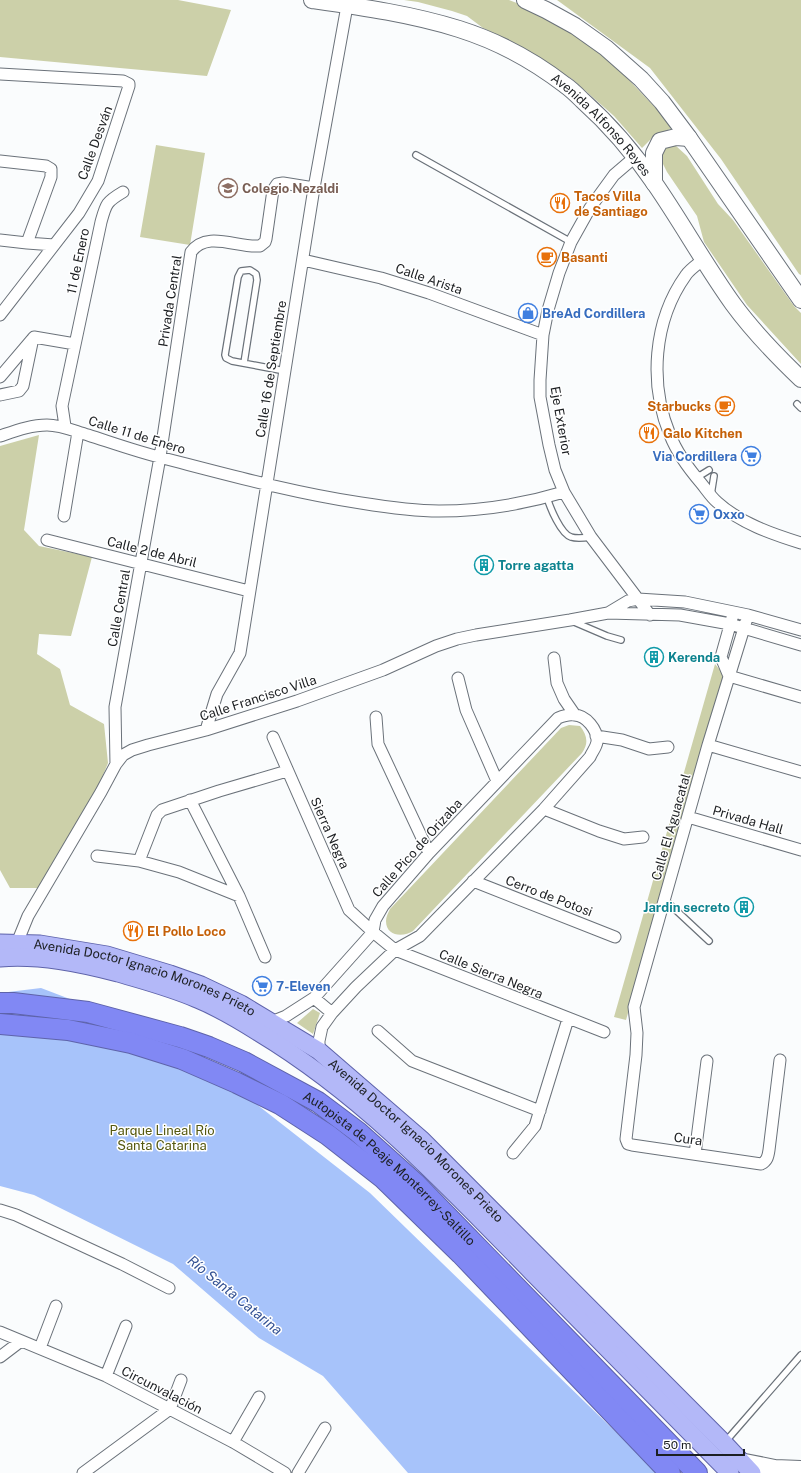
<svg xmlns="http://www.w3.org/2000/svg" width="801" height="1473" font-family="'Public Sans',sans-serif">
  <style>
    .green { fill: #ccd0a9 }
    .water { fill: #a7c3fa }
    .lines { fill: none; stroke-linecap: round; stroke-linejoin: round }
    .service-casing { stroke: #6b727a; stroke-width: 8 }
    .minor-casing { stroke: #6b727a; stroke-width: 13 }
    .secondary-casing { stroke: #6b727a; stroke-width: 18 }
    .primary-casing { stroke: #5e63aa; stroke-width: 19 }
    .motorway-casing { stroke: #5e63aa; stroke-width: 22 }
    .service { stroke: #fff; stroke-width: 5.5 }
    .minor { stroke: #fff; stroke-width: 11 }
    .secondary { stroke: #fff; stroke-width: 16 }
    .primary { stroke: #b3b8f8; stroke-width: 17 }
    .motorway { stroke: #8188f4; stroke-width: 20 }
    .labels { text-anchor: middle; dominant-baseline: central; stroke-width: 3; stroke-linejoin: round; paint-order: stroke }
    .street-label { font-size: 13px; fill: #1c1f22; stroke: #fff }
    .education-label { font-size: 13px; font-weight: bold; fill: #785e54; stroke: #fff; text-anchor: start }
    .food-label { font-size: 13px; font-weight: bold; fill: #c56008; stroke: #fff; text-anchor: start }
    .shop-label { font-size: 13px; font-weight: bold; fill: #366cbe; stroke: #fff; text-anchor: start }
    .culture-label { font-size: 13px; font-weight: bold; fill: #0d838f; stroke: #fff; text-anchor: start }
    .park-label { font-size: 13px; fill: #55580f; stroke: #fff }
    .water-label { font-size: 14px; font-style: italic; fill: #345294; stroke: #fff }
  </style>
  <rect width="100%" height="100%" fill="#fafcfd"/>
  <path class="green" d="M0,0H178L231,10L207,76L0,57Z
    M404,0H509L527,7L573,32L610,60L669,122L672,128L652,138L642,148L614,116L572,79L512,42L483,28L467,16L452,11L418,2Z
    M557,0H801V275L799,274L721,159L650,68Z
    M156,145L205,153L190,245L140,237Z
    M675,145L687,156L718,204L733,220L794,306L801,313V364L747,305L704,242L697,216L667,172L659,156L661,148Z
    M39,435L24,530L39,546L92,557L71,636L39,634L37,654L60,669L70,705L104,724L108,763L97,790L38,888H10L0,870V446Z
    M715,664L725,676L626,1020L614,1017Z
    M569,725L580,726C587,735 589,743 582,753L413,931C404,937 386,937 386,921C386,917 388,913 390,909L561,728Z
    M313,1009L320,1013L313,1034L297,1023Z"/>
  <path class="water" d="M41,988L172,1038L370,1193L658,1473H408L323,1376L259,1338L173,1264L34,1195L0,1186V993Z"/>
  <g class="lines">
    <defs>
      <path id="service" d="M416,155L571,242
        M244,363L257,280L256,274L250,270L241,271L238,277L225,355L226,358L232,361L285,371
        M797,404L801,408
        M695,475H701L709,470
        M711,495L714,476
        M547,497C550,508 561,534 571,537C577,539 584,538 591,537
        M572,621L607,636L621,640
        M665,900L709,941
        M726,1441L801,1355"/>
      <path id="minor" d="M0,74L123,81L129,84V86L98,181L79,213L0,315
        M635,157L614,175L590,208L571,242L559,273L548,310L543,335L540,380V397L549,445L555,470L564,492L591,537L650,615
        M0,161L46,166L51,169V177L27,243
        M0,240L27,243L54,245
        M704,259C698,264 690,269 686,275C653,321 649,384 670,435C677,453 689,469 701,483C706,489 711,497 717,502C740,523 772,534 801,543
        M303,260L381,278L429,293L543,335
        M0,377L34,337L75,344
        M0,395L19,391L23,386L33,338
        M65,426L62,406L101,222C106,204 106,202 123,192
        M0,436C15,431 31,425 47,425C62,425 74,431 88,435C113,443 138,452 163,458C229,475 294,493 361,503C386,507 413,511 439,511C481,511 524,504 564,492
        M64,516L78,432
        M47,540L249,591
        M608,613L628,601L638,599L685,602L748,615L801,630
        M748,615L708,745L634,1007L637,1033L636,1055L626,1139L628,1144L632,1145L761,1164C767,1161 768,1157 769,1150L780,1060
        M554,658L557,683L564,699L575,715
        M729,676L801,697
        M729,676L721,657L732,618
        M458,678L466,710L497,781
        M376,717L378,744L429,853
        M206,730L217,694L240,653L314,188L347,6
        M596,736L622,740L649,749L668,747
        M273,737L349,910L373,932L395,950L604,1032
        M708,745L801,772
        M116,764L115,707L160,457L191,252C207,230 237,248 260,246L265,242L266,239L273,190L277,184L283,183L314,188
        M190,800L239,896L265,957
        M544,809L599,831L624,839L643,837
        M688,817L801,850
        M97,856L139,861L179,872L239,896
        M139,861L157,815L162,810L219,791L287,771
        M473,881L615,937
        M17,943L28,916L101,792L116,764L123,755L132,750L148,745L206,730L297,701L383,670L436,646L457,639L476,635L570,620L608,613L680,615L730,624L801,645
        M314,998L332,1013
        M271,1022L286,1016L314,998L373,932L375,920L383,906L429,853L558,718C563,716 569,714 574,715C586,715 598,730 597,742C596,748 592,752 590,757L544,809L420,936L395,950L356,987L332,1013L322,1027L319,1041V1051
        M378,1031L412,1061L540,1111
        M513,1153L535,1126L568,1019
        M695,1154L707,1061
        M0,1210L16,1215L122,1264L169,1288
        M0,1332L106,1376L233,1442L285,1473
        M40,1348L56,1306
        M0,1357L21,1341
        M106,1376L126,1326
        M233,1442L259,1397
        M83,1473L170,1409L181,1380
        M298,1473L325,1428"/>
      <g id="secondary">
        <path id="s1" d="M312,0C361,7 411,14 459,29C497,41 534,61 565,85C571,89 577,95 582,100C610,125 634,153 655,184C682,223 705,265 733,304C752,330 778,357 801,379"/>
        <path d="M525,0L546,10L575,26L606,48L641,79L662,102L689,138L801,300"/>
        <path d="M654,183V153L660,141L676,137L689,138"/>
        <path d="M740,1461L775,1468L801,1469"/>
      </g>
      <g id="primary">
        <path id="s2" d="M0,943L40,944L107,955L170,974L201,985L241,1004L319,1051L422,1140L724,1443L752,1473"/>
        <path d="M0,958C41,955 79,963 118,973C145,981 172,988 197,999C219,1008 239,1020 258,1032C363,1095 447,1185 532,1272C598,1339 664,1406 730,1473"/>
      </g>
      <g id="motorway">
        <path id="s3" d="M0,1003H13L88,1012L180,1037L209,1047L244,1062L318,1102L358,1132L416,1184L697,1473"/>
        <path d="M0,1024L68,1030L131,1043L182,1059L237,1083L280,1104L328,1135L383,1178L461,1254L670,1473"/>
      </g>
    </defs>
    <use href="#service" class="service-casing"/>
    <use href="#minor" class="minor-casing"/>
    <use href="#secondary" class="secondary-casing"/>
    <use href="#primary" class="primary-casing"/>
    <use href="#motorway" class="motorway-casing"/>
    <use href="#service" class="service"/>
    <use href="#minor" class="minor"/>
    <use href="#secondary" class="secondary"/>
    <use href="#primary" class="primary"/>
    <use href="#motorway" class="motorway"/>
  </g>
  <defs>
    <symbol id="school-ring" viewBox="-11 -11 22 22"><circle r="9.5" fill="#fff" stroke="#8d6e63" stroke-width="1.5"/><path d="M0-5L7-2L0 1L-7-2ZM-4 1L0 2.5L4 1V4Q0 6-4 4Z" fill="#8d6e63"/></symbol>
    <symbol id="restaurant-ring" viewBox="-11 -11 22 22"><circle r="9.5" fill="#fff" stroke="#e8710a" stroke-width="1.5"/><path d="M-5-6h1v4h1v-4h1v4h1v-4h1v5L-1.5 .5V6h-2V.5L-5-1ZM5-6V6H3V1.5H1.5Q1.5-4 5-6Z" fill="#e8710a"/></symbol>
    <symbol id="cafe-ring" viewBox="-11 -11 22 22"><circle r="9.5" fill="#fff" stroke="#e8710a" stroke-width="1.5"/><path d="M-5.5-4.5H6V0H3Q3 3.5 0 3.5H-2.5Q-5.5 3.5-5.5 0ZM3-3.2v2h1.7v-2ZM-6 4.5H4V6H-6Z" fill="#e8710a"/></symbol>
    <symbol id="shop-ring" viewBox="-11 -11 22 22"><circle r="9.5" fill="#fff" stroke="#3f7fe0" stroke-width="1.5"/><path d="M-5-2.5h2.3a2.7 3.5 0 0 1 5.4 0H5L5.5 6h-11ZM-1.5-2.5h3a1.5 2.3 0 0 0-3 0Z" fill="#3f7fe0"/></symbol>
    <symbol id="supermarket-ring" viewBox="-11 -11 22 22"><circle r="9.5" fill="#fff" stroke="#3f7fe0" stroke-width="1.5"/><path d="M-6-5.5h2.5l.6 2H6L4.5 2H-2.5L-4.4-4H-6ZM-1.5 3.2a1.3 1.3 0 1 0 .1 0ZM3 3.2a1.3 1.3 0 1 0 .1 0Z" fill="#3f7fe0"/></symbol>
    <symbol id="building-ring" viewBox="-11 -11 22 22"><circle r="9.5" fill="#fff" stroke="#0f9aa8" stroke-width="1.5"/><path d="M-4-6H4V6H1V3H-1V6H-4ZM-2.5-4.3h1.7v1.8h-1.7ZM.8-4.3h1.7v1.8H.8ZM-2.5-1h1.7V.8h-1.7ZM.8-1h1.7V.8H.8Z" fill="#0f9aa8"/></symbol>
  </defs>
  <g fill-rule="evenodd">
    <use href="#school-ring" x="217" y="177" width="22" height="22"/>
    <use href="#restaurant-ring" x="549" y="192" width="22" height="22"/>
    <use href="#cafe-ring" x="536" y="246" width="22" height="22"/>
    <use href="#shop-ring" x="517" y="302" width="22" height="22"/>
    <use href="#cafe-ring" x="714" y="395" width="22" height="22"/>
    <use href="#restaurant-ring" x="638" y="422" width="22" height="22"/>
    <use href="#supermarket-ring" x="740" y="445" width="22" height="22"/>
    <use href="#supermarket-ring" x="688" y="503" width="22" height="22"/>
    <use href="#building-ring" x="473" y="554" width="22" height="22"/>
    <use href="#building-ring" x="643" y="646" width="22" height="22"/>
    <use href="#building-ring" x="733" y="896" width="22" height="22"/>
    <use href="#restaurant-ring" x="122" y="920" width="22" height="22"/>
    <use href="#supermarket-ring" x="251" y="975" width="22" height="22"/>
  </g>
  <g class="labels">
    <g class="street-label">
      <text stroke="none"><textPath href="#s1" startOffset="324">Avenida Alfonso Reyes</textPath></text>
      <text transform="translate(95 143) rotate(-70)">Calle Desván</text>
      <text transform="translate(78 261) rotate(-78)">11 de Enero</text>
      <text transform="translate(429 279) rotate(19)">Calle Arista</text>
      <text transform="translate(170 301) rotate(-81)">Privada Central</text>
      <text transform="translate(271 369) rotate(-81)">Calle 16 de Septiembre</text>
      <text transform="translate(561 421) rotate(80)">Eje Exterior</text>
      <text transform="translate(137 435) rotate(17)">Calle 11 de Enero</text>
      <text transform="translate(152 552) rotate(14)">Calle 2 de Abril</text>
      <text transform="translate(119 608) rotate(-80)">Calle Central</text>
      <text transform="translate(258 698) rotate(-18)">Calle Francisco Villa</text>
      <text transform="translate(748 820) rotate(16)">Privada Hall</text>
      <text transform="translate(671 827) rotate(-74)">Calle El Aguacatal</text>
      <text transform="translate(330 833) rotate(66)">Sierra Negra</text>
      <text transform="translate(417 848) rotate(-48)">Calle Pico de Orizaba</text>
      <text transform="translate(549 896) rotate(21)">Cerro de Potosi</text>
      <text transform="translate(491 974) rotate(22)">Calle Sierra Negra</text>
      <text stroke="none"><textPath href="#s2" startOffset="150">Avenida Doctor Ignacio Morones Prieto</textPath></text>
      <text transform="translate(688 1139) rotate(8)">Cura</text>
      <text stroke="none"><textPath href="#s2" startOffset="474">Avenida Doctor Ignacio Morones Prieto</textPath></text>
      <text stroke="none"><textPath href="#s3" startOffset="434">Autopista de Peaje Monterrey-Saltillo</textPath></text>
      <text transform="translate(162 1390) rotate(27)">Circunvalación</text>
    </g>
    <g class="education-label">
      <text x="242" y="188">Colegio Nezaldi</text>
    </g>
    <g class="food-label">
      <text x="574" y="196">Tacos Villa<tspan x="574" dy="15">de Santiago</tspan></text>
      <text x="561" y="257">Basanti</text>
      <text x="711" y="406" text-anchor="end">Starbucks</text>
      <text x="663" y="433">Galo Kitchen</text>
      <text x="147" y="931">El Pollo Loco</text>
    </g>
    <g class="shop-label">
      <text x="542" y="313">BreAd Cordillera</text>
      <text x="737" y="456" text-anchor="end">Via Cordillera</text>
      <text x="713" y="514">Oxxo</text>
      <text x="276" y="986">7-Eleven</text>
    </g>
    <g class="culture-label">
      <text x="498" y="565">Torre agatta</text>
      <text x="668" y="657">Kerenda</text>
      <text x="730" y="907" text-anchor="end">Jardin secreto</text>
    </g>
    <g class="park-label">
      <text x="162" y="1130">Parque Lineal Río<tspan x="162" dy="15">Santa Catarina</tspan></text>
    </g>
    <g class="water-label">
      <text transform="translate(235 1295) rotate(39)">Río Santa Catarina</text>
    </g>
  </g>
  <path d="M657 1449v6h87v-6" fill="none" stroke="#1c1f22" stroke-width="2"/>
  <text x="663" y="1449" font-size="12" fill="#1c1f22" stroke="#ffffff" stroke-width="3" paint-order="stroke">50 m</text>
</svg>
